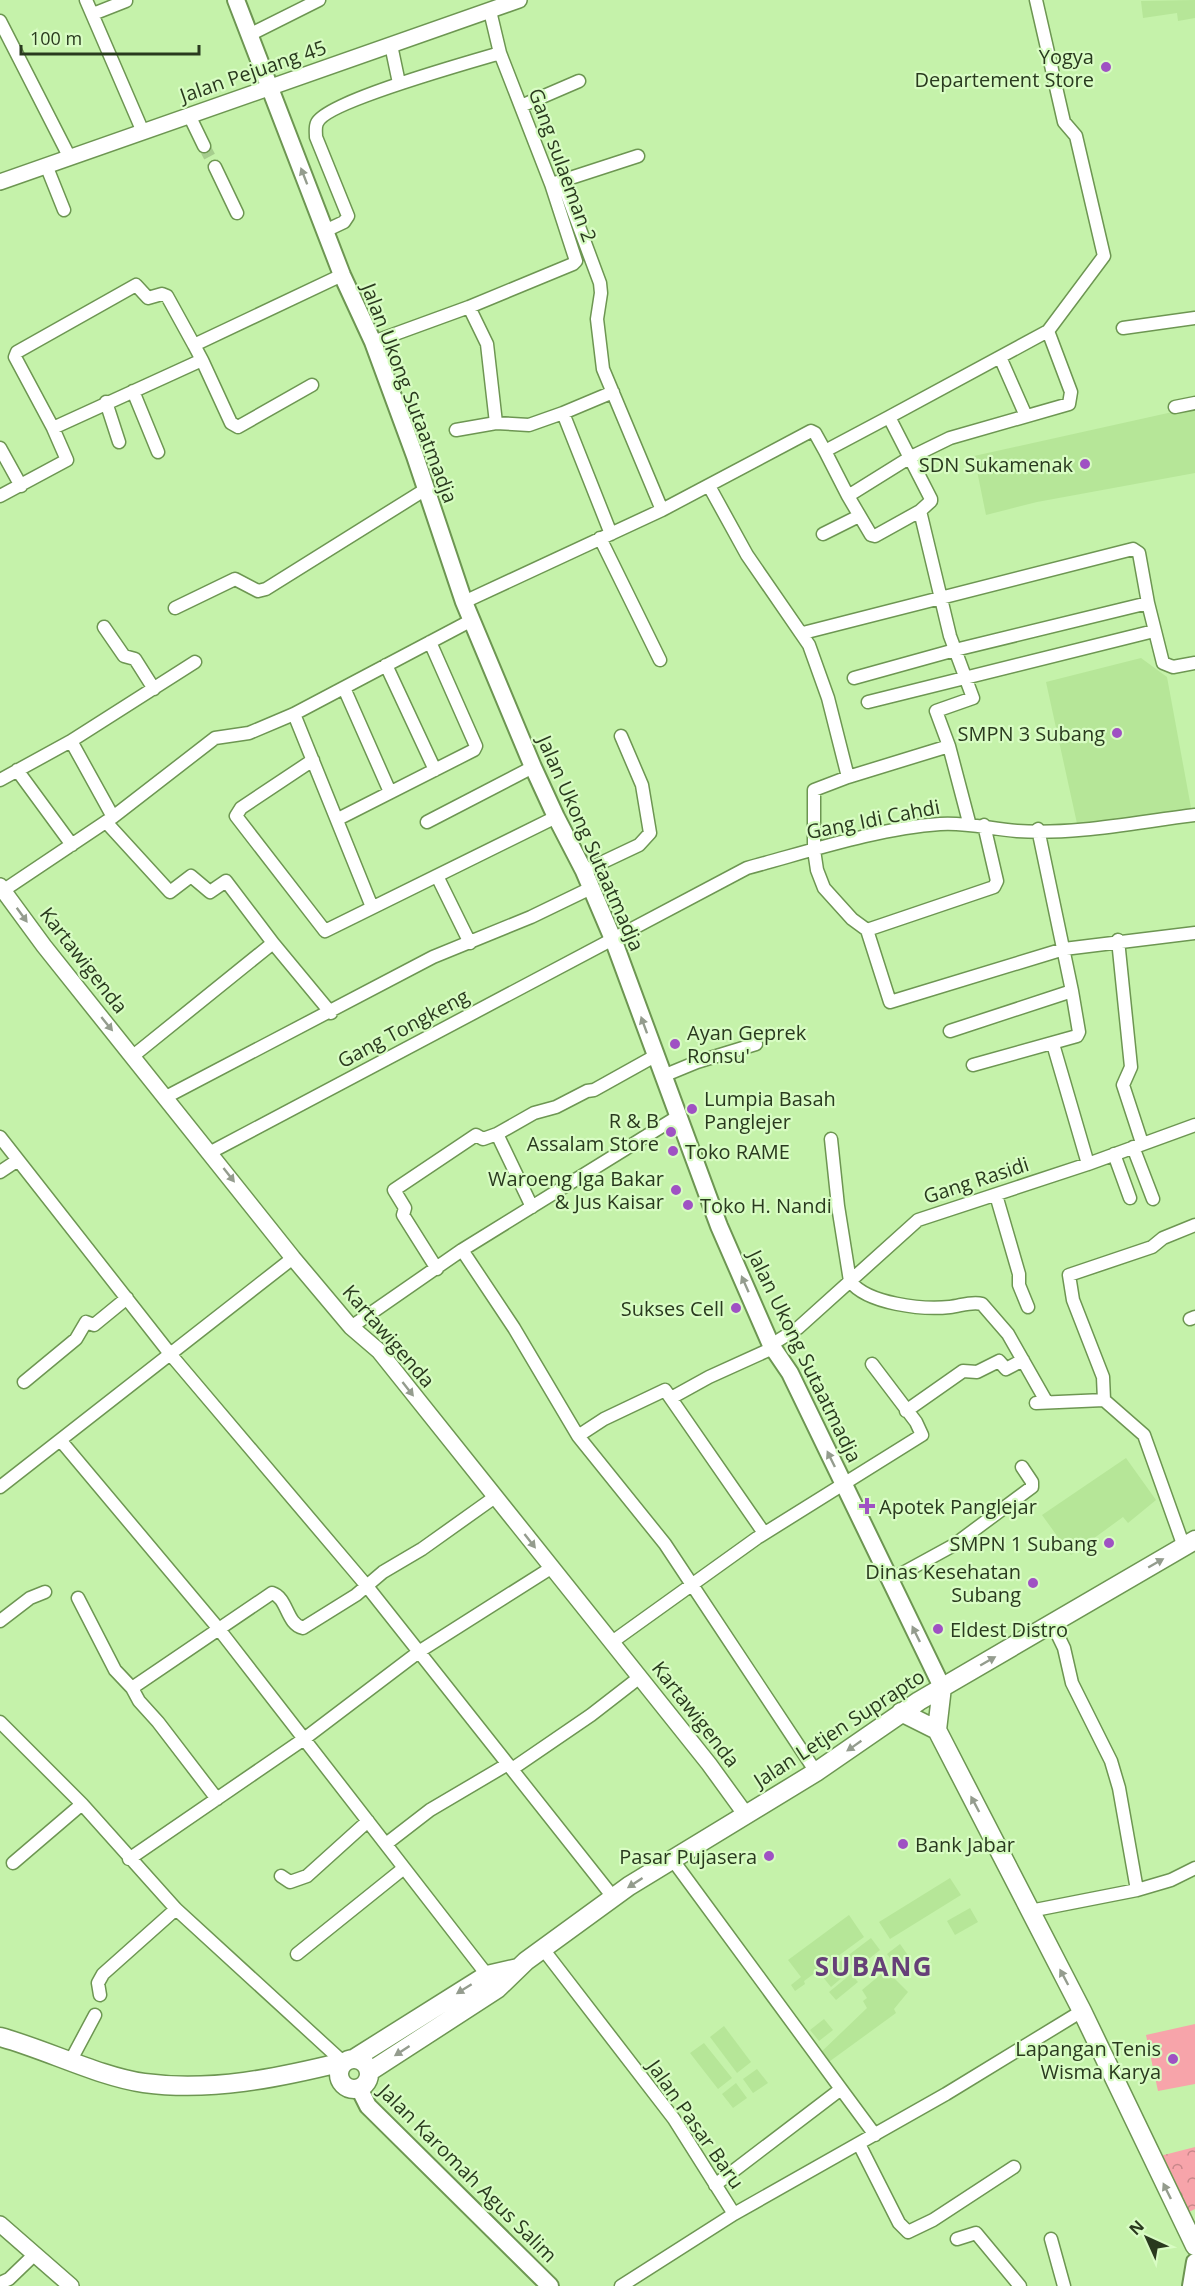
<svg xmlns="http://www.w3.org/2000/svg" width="1195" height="2286" font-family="'Open Sans',sans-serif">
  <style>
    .built { fill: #b6e698 }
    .grass { fill: #f7a4aa }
    .forest { fill: url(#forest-crowns) }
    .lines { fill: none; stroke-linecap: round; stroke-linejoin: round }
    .minor-tunnel { stroke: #a6cd8e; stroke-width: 12; stroke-dasharray: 12 6; stroke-linecap: butt }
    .minor-casing { stroke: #6d9652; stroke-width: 15 }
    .tertiary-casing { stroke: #6d9652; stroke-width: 18 }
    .secondary-casing { stroke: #6d9652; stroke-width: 20 }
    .primary-casing { stroke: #6d9652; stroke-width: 21 }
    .minor { stroke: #fff; stroke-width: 12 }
    .tertiary { stroke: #fff; stroke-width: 15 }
    .secondary { stroke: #fff; stroke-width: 16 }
    .primary { stroke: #fff; stroke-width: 18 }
    .oneway { fill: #949c8e }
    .poi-dot { fill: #9f51c3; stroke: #d8fcc3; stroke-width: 2 }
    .labels { text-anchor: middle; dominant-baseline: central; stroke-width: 4.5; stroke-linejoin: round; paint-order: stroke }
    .poi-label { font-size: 20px; fill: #293a1e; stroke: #d8fcc3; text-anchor: end }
    .street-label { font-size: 20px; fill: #293a1e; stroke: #d8fcc3 }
    .district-label { font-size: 26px; font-weight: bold; letter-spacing: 1.5px; fill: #664078; stroke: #d8fcc3 }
  </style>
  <defs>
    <pattern id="forest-crowns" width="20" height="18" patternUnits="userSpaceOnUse" patternTransform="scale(1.5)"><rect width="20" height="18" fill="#f7a4aa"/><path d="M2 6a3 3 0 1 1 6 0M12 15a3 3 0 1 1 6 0" fill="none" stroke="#c8878a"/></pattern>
  </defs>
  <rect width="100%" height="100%" fill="#c5f2aa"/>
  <path class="built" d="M1195,0V18L1178,21L1177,13L1143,18L1141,1Z
    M1195,407V473L1037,502L986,515L974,456Z
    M1141,658L1167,677L1192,813L1078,828L1046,682Z
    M1126,1458L1156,1500L1128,1523L1123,1517L1071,1555L1042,1515Z
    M950,1878L961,1895L890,1939L879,1922Z
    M970,1908L978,1922L955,1935L947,1921Z
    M849,1915L864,1937L804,1981L805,1984L795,1991L791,1985L801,1977L788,1960Z
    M871,1938L880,1950L855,1970L846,1957Z
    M900,1944L912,1961L899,1970L887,1954Z
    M843,1959L851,1970L831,1987L822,1976Z
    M886,1970L908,1992L894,2009L896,2013L826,2064L818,2055L867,2008L863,2001L867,1998L862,1990Z
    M851,1974L858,1982L836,2000L829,1992Z
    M824,2019L833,2030L819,2041L810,2030Z
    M724,2026L751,2062L737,2073L710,2037Z
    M704,2043L732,2078L718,2089L690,2053Z
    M757,2069L768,2083L753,2093L743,2079Z
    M736,2083L747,2098L733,2108L722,2094Z"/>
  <path class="grass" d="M1195,2024V2084L1158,2091L1146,2035Z"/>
  <path class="forest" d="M1195,2147V2209L1185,2214L1156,2157Z"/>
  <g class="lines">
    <path class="minor-tunnel" d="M204,146L215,167"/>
    <defs>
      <path id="minor" d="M86,0L143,132
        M1036,0L1064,122L1076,136L1104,256L1048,331L889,417L931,499V501L920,511L875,536L871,535L848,496L909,458L950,438L1069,404L1071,392L1048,331
        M93,14L126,1
        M0,21L70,158
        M249,35L319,0
        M391,45L399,83
        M521,106L579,81
        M189,115L204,146
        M46,165L64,210
        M215,167L237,213
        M562,181L600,283L601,293L597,319L603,369L662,510
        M555,183L638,156
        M325,231L344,222L348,216L316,137C316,133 315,127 317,123C325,102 473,61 500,53
        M469,307L487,344L496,423L529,425L563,413
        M1123,328L1195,318
        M373,342L469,307L573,264L576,261L551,184L500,53L490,11
        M1000,357L1026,416
        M202,360L231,423L238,427L312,385
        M133,391L158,452
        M106,402L119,442
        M1175,407L1195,403
        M53,428L15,357L17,352L136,285L148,298L162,294L167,296L194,345
        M456,430L496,423
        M0,448L21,486
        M825,451L848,496
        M709,486L747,555L809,645L828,698L848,777L814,790V850L817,870L824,888L852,919L867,930L890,1002L1064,949L1195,933
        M0,496L67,460L53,428L202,360L194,345L342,275
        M920,511L950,636L973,698L936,711L949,746L969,822
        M611,534L563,413L613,392
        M823,534L859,516
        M600,538L660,660
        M464,602L662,510L811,431L815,433L825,451L889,417
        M175,608L235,579L258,591L266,589L426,489
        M104,627L124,656L135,659L154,689
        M803,633L1133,549L1139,553L1148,603L1163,663L1173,667L1195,663
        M386,665L435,770
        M854,678L955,650L1148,603
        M344,688L390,792
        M868,702L1154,631
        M294,714L372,907
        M71,741L113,817
        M313,760L241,808L236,816L325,931L556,817
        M17,770L72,845
        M848,777L949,746
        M0,780L71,741L195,662
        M338,819L474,750L476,746L430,642
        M106,822L170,892L191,876L210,892L226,881L273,943L133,1056
        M427,822L533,767
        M584,871L639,845L650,833L642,785L621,736
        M437,876L470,943
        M4,890L113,817L215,738L249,733L294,714L472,620
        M867,930L994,887L997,881L984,825
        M1118,940L1131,1067L1123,1085L1142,1143
        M273,943L331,1013
        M950,1031L1072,991L1038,829
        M1053,1044L1088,1164
        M973,1065L1077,1036L1079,1032L1072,991
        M663,1076L697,1062L756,1044
        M166,1097L433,957L531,917L591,888
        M497,1134L532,1207
        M0,1137L171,1355L366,1585L613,1897
        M831,1139L838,1206L850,1281C867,1304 923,1310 950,1307C960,1306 972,1301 982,1304L1008,1334L1046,1401
        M1133,1147L1153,1199
        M211,1152L747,868C807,852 879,828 940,824C967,822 990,829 1017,831C1076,835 1137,822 1195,815
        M1114,1154L1130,1198
        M0,1172L18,1160
        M996,1195L1019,1274V1285L1028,1307
        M462,1250L514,1328L578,1436L665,1544L816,1772
        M437,1269L403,1215L405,1208L394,1190L476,1135L483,1139L497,1134L534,1113L556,1107L587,1091L594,1090L655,1056
        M1190,1319L1195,1317
        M351,1327L462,1250L677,1117
        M771,1345L798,1328L918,1220L1088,1164L1195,1125
        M24,1382L76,1339L86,1322L94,1325L127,1298
        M671,1398L709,1377L773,1348
        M1104,1400L1103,1377L1073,1300L1069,1275L1152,1247L1163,1238L1195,1225
        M1036,1403L1104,1400L1144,1435L1184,1547
        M906,1411L963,1371L977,1372L999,1361L1006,1369L1023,1360
        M578,1436L604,1419L665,1390L764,1533
        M61,1441L218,1628L491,1980
        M0,1487L293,1258
        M890,1580L954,1545L1032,1487V1482L1022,1467
        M78,1598L115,1670L132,1688L139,1701L158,1722L217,1799
        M0,1621L30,1598L45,1592
        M1052,1623L1064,1648L1072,1683L1111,1761L1119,1788L1137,1890L1171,1880L1195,1868
        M612,1642L757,1538L922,1435L916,1422L872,1364
        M132,1688L272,1593C288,1598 286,1624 303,1628L356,1595L383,1572L422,1549L495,1497
        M0,1722L82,1804L176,1909L343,2062
        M512,1769L591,1715L640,1677
        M386,1844L430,1810L508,1764
        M129,1859L304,1739L420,1651L551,1568
        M672,1859L841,2089L715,2185
        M13,1863L82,1804
        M281,1876L290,1882L307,1876L368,1821
        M1030,1911L1137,1890
        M543,1949L674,2119L734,2214L621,2286
        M297,1954L404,1868
        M100,1995L98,1983L103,1974L176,1909
        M71,2060L95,2015
        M841,2089L875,2135
        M859,2144L899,2223L908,2232L933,2220L1014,2167
        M734,2214L946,2094L1082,2011
        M957,2239L976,2233L1020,2286
        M1051,2239L1064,2286
        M0,2283L9,2279L35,2254"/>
      <path id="tertiary" d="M0,182L519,0
        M0,886L44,946L293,1258L351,1327L379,1351L709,1764L746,1815
        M0,2224L71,2286"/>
      <path id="secondary" d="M236,0L342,275L373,342L415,456L464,602L533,767L556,817L584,871L613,939L719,1226L771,1345L790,1373L942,1687
        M359,2088L368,2106L550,2286
        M1191,2286L1195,2262"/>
      <path id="primary" d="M901,1712L937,1730
        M937,1730L1082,2011L1195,2246
        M937,1730L942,1687
        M0,2037C45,2049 100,2077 144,2083C211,2092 278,2078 343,2062
        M355,2058L487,1975L518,1968
        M339 2074a15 15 0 1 1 30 0a15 15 0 1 1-30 0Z
        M369,2072L497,1989L526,1961L629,1886L816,1772L919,1701L1195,1540"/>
    </defs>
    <use href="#minor" class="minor-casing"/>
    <use href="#tertiary" class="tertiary-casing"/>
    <use href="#secondary" class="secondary-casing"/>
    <use href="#primary" class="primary-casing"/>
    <use href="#minor" class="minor"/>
    <use href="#tertiary" class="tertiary"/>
    <use href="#secondary" class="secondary"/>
    <use href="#primary" class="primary"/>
  </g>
  <defs><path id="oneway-solid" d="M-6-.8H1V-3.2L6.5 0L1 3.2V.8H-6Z" transform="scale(1.5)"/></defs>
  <g class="oneway">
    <use href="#oneway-solid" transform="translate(304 176) rotate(-111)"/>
    <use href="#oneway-solid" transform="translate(22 915) rotate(54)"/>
    <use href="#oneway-solid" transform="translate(107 1024) rotate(51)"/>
    <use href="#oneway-solid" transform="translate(644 1025) rotate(-110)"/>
    <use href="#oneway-solid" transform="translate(229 1175) rotate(52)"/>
    <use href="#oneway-solid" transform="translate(745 1284) rotate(-114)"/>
    <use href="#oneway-solid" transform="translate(408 1389) rotate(52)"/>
    <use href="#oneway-solid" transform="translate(831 1459) rotate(-116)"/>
    <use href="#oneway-solid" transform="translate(530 1541) rotate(52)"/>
    <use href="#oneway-solid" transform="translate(1156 1563) rotate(-30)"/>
    <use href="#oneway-solid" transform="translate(916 1634) rotate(-116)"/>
    <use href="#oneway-solid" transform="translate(988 1661) rotate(-30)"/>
    <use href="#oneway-solid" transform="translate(854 1746) rotate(145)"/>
    <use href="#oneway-solid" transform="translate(975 1804) rotate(-118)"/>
    <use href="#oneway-solid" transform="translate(635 1883) rotate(147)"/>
    <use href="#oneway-solid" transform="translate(1064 1977) rotate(-118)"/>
    <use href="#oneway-solid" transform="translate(464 1989) rotate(148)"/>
    <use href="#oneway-solid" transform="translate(402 2051) rotate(147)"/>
    <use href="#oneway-solid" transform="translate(1167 2191) rotate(-116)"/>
  </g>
  <g class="poi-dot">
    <circle cx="1106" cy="67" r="6"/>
    <circle cx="1085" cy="464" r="6"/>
    <circle cx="1117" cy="733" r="6"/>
    <circle cx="675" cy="1044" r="6"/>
    <circle cx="692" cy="1109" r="6"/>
    <circle cx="671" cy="1132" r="6"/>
    <circle cx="673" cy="1151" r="6"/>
    <circle cx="676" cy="1190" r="6"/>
    <circle cx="688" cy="1205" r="6"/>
    <circle cx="736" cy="1308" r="6"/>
    <path d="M864 1497h6v6h6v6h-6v6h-6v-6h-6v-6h6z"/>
    <circle cx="1109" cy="1543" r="6"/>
    <circle cx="1033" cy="1583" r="6"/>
    <circle cx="938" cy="1629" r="6"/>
    <circle cx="903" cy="1844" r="6"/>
    <circle cx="769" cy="1856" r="6"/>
    <circle cx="1173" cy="2059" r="6"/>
  </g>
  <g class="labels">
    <g class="poi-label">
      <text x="1094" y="56">Yogya<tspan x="1094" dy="23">Departement Store</tspan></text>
      <text x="1073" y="464">SDN Sukamenak</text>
      <text x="1105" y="733">SMPN 3 Subang</text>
      <text x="687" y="1032" text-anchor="start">Ayan Geprek<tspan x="687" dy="23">Ronsu'</tspan></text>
      <text x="704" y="1098" text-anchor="start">Lumpia Basah<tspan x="704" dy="23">Panglejer</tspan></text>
      <text x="659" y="1120">R &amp; B<tspan x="659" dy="23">Assalam Store</tspan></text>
      <text x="685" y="1151" text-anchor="start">Toko RAME</text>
      <text x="664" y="1178">Waroeng Iga Bakar<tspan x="664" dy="23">&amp; Jus Kaisar</tspan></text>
      <text x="700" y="1205" text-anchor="start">Toko H. Nandi</text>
      <text x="724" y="1308">Sukses Cell</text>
      <text x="879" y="1506" text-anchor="start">Apotek Panglejar</text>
      <text x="1097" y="1543">SMPN 1 Subang</text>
      <text x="1021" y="1571">Dinas Kesehatan<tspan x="1021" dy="23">Subang</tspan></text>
      <text x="950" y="1629" text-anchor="start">Eldest Distro</text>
      <text x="915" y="1844" text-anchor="start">Bank Jabar</text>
      <text x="757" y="1856">Pasar Pujasera</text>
      <text x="1161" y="2048">Lapangan Tenis<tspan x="1161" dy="23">Wisma Karya</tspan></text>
    </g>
    <g class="street-label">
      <text transform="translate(253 71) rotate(-19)">Jalan Pejuang 45</text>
      <text transform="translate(563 165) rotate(70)">Gang sulaeman 2</text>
      <text transform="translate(410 393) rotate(69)">Jalan Ukong Sutaatmadja</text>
      <text transform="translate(873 819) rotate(-11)">Gang Idi Cahdi</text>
      <text transform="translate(591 843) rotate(66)">Jalan Ukong Sutaatmadja</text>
      <text transform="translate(84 960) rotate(52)">Kartawigenda</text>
      <text transform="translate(403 1028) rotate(-28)">Gang Tongkeng</text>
      <text transform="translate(976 1180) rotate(-18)">Gang Rasidi</text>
      <text transform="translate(389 1336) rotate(49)">Kartawigenda</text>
      <text transform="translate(805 1356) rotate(64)">Jalan Ukong Sutaatmadja</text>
      <text transform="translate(696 1714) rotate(52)">Kartawigenda</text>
      <text transform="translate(839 1728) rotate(-33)">Jalan Letjen Suprapto</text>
      <text transform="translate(696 2124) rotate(55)">Jalan Pasar Baru</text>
      <text transform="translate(468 2173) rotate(45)">Jalan Karomah Agus Salim</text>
    </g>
    <g class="district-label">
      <text x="874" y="1966">SUBANG</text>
    </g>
  </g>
  <g transform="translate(1147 2238) rotate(315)" stroke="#d8fcc3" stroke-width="4.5" paint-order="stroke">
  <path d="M0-4.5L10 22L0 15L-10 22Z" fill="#293a1e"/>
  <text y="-9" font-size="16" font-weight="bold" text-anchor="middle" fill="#293a1e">N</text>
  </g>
  <path d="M21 45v9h178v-9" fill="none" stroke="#293a1e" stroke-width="3"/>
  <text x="30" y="45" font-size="18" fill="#293a1e" stroke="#d8fcc3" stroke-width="4.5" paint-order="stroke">100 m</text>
</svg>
